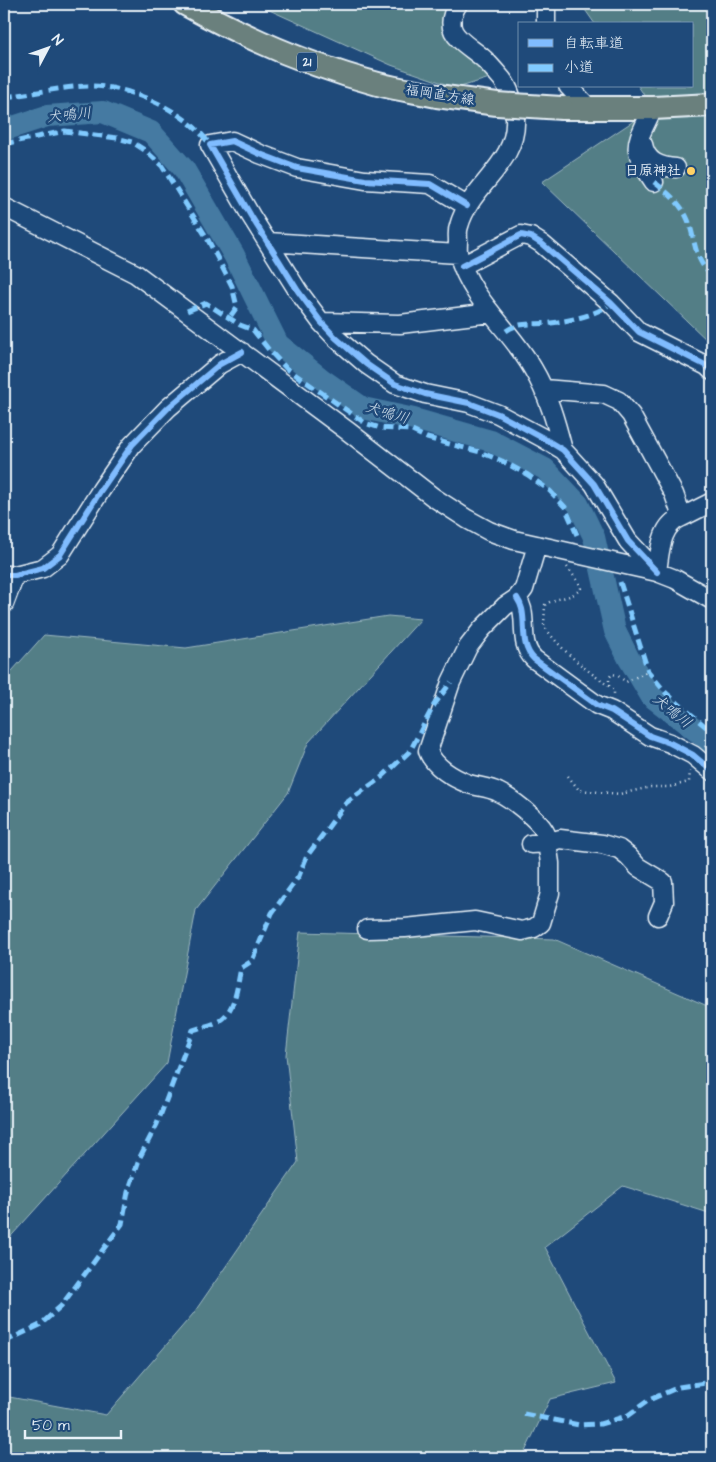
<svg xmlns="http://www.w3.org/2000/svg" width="716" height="1462" font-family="'Architects Daughter','Klee One',sans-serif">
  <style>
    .green { fill: #527e86; stroke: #9db8bf }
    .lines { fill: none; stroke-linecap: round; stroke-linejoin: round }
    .river { stroke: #447aa2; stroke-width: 22 }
    .minor-casing { stroke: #e8f1f8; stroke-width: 21 }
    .major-casing { stroke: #e8f1f8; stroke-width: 26 }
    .path { stroke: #e8f1f8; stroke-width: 2.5; stroke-dasharray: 1 4; stroke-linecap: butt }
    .minor { stroke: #1f4a7a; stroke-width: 18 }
    .major { stroke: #6a807d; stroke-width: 22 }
    .major-bridge-casing { stroke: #e8f1f8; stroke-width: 26; stroke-linecap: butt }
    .major-bridge { stroke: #6a807d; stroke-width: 22 }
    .quiet { stroke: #80caff; stroke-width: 5; stroke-dasharray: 10 5; stroke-linecap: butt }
    .cycleway-casing { stroke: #1f4a7a; stroke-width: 9 }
    .cycleway { stroke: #80bcff; stroke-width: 6 }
    .poi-dot { fill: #ffd166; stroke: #1f4a7a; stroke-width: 2 }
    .labels { text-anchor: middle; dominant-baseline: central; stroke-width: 5; stroke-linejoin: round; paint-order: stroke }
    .shield { fill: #1f4a7a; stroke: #acbfd2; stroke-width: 1 }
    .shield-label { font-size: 12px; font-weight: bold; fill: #e8f1f8 }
    .street-label { font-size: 14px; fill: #e8f1f8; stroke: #1f4a7a }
    .poi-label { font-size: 14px; font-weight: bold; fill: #e8f1f8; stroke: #1f4a7a; text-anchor: end }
    .water-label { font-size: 15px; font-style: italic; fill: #cfdfeb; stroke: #1f4a7a }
  </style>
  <rect width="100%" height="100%" fill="#1f4a7a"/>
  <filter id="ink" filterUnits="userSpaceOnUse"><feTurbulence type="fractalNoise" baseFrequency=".02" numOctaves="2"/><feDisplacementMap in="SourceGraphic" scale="10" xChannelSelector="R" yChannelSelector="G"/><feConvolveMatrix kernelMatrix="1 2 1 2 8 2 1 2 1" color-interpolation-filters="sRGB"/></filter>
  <g filter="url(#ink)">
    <path class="green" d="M256,4H463L461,7V31L493,77L457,88L391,65Z
      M581,4H712V345L542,182L653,108L638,86H692V24H595Z
      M388,616L421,619L308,743L288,793L196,910L167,1063L4,1244V680L44,635L186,648Z
      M300,932L554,939L712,1008V1214L623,1186L545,1247L616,1383L550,1399L522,1458H4V1396L106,1415L193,1314L298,1162L286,1055Z"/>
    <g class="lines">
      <path class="river" d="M4,128H10L47,116L103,112L151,132L184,169L234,255L278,344L323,380L363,408L414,419L491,441L545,469L578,504L594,537L615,631L629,659L651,696L712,743"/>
      <defs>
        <path id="minor" d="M458,4C439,34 465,42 484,59C490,65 496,72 502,79C510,89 514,104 515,118C518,164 470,185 459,226C457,231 458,236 458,241C458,246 457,251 459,256C471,300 511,330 533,369C548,394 556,423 563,450
          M544,4L546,9V24
          M568,86L589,108
          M653,108C636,145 629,146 654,182
          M643,144C646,162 660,167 676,168
          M467,206L430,184L365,180L297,168L260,154L232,141L210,145L251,216L298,291L321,322L336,338L366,364L395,384L425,394L469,403L498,414L543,438L563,450L594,484L628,541L657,572
          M4,207L136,274L349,432L433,497L467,519L489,531L514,540L657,572L675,579L712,600
          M268,242L458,254
          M462,266L521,235L531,237L542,244L611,303L639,332L707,366L712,371
          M321,322L400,324L491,313
          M544,389L604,394L619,401L631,415L674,494L682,517C660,525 660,552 657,572
          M682,517L712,502
          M4,575H15L43,568L60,555L101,490L132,445L168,408L220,364L242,352
          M517,598C519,601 521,605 522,609C526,627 520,645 534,659L597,705L612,711L650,736L670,743L693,755L712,771
          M4,604L15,575
          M531,844L547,843C547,839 547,835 545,832C538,819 511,798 498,792C489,787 478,787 469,784C453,778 434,767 428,751L451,682L468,647L482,629L505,606L517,598L524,589L537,545
          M367,929L405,928L475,921L522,931L534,928L541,923L550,893V863L547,843L560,839L602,844L619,849L628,856L638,867L663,882L664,902L658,916"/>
        <path id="major" d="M185,4C246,38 310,66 378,84C397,89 418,92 437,96
          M562,108H653L712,105"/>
      </defs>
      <use href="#minor" class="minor-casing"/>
      <use href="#major" class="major-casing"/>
      <path class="path" d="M567,567L579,583L581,588C572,600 556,596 545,605L544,626C563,653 588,671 614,690V696
        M609,686V678L612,674L617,675L626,682L648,671
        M705,747L712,739
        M568,776L579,790L620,794L651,787H669L689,782L690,771"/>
      <use href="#minor" class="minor"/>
      <use href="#major" class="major"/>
      <defs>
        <path id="major-bridge" d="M437,96L497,104L562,108"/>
      </defs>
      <use href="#major-bridge" class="major-bridge-casing"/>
      <use href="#major-bridge" class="major-bridge"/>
      <path class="quiet" d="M4,97C31,94 61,87 88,86C128,85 188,111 210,145
        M4,144L65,131L117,138L132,142L146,151L162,166L207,238L232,286L237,307L229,318
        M654,182C668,193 681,203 688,220C696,241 693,258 712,276
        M187,311L206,303L240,325L253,330L269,350L286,368L365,423L380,428L410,430L427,438L480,452L502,461L528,475L550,491L565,507L577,535
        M506,331C520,321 535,325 551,323C568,321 598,315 611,303
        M620,582L648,671L666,693L712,732
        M4,1342L40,1325L61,1306L122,1224L128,1192L140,1157L157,1124L193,1030C201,1027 212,1025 219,1021C236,1010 237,986 241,968L252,961L272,913L299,876L307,856L346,803L382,777L410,751L434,705L451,682
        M524,1414L579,1425L600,1424L627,1416L649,1400L679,1387L712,1382"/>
      <defs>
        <path id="cycleway" d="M467,206L430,184L365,180L297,168L260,154L232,141L210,145L251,216L298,291L321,322L336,338L366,364L395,384L425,394L469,403L498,414L543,438L563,450L594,484L628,541L657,572
          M462,266L521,235L531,237L542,244L611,303L639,332L707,366L712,371
          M4,575H15L43,568L60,555L101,490L132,445L168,408L220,364L242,352
          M517,598C519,601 521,605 522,609C526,627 520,645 534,659L597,705L612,711L650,736L670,743L693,755L712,771"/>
      </defs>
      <use href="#cycleway" class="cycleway-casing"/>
      <use href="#cycleway" class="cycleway"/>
    </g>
  </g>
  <circle class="poi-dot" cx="691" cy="171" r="5"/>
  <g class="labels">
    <rect class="shield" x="297" y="52.5" width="20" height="19" rx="4"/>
    <g class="shield-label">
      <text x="307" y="62">21</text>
    </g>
    <g class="street-label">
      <text transform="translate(440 95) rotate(9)">福岡直方線</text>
    </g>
    <g class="poi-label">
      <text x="681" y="171">日原神社</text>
    </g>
    <g class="water-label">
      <text transform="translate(69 115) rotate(-6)">犬鳴川</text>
      <text transform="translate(387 413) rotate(16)">犬鳴川</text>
      <text transform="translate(672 711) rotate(39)">犬鳴川</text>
    </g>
  </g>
  <rect width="716" height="1462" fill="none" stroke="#1f4a7a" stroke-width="20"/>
  <rect x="10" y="10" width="696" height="1442" fill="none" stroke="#e8f1f8" stroke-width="2" filter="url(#ink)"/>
  <rect x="518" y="22" width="175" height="65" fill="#1f4a7a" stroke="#6f8dac"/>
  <rect x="528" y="39" width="25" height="8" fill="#80bcff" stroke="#6f8dac"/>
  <text x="564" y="48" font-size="15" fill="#e8f1f8">自転車道</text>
  <rect x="528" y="64" width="25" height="8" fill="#80caff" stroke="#6f8dac"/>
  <text x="564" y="72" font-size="15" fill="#e8f1f8">小道</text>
  <g transform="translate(48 48) rotate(49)" stroke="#1f4a7a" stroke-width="4" paint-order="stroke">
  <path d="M0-4L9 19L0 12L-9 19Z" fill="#e8f1f8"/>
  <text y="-8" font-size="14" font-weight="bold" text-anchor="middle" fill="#e8f1f8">N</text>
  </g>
  <path d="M25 1430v8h96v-8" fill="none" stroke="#e8f1f8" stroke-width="2.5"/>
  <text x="32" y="1430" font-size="15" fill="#e8f1f8" stroke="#1f4a7a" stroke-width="4" paint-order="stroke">50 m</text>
</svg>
